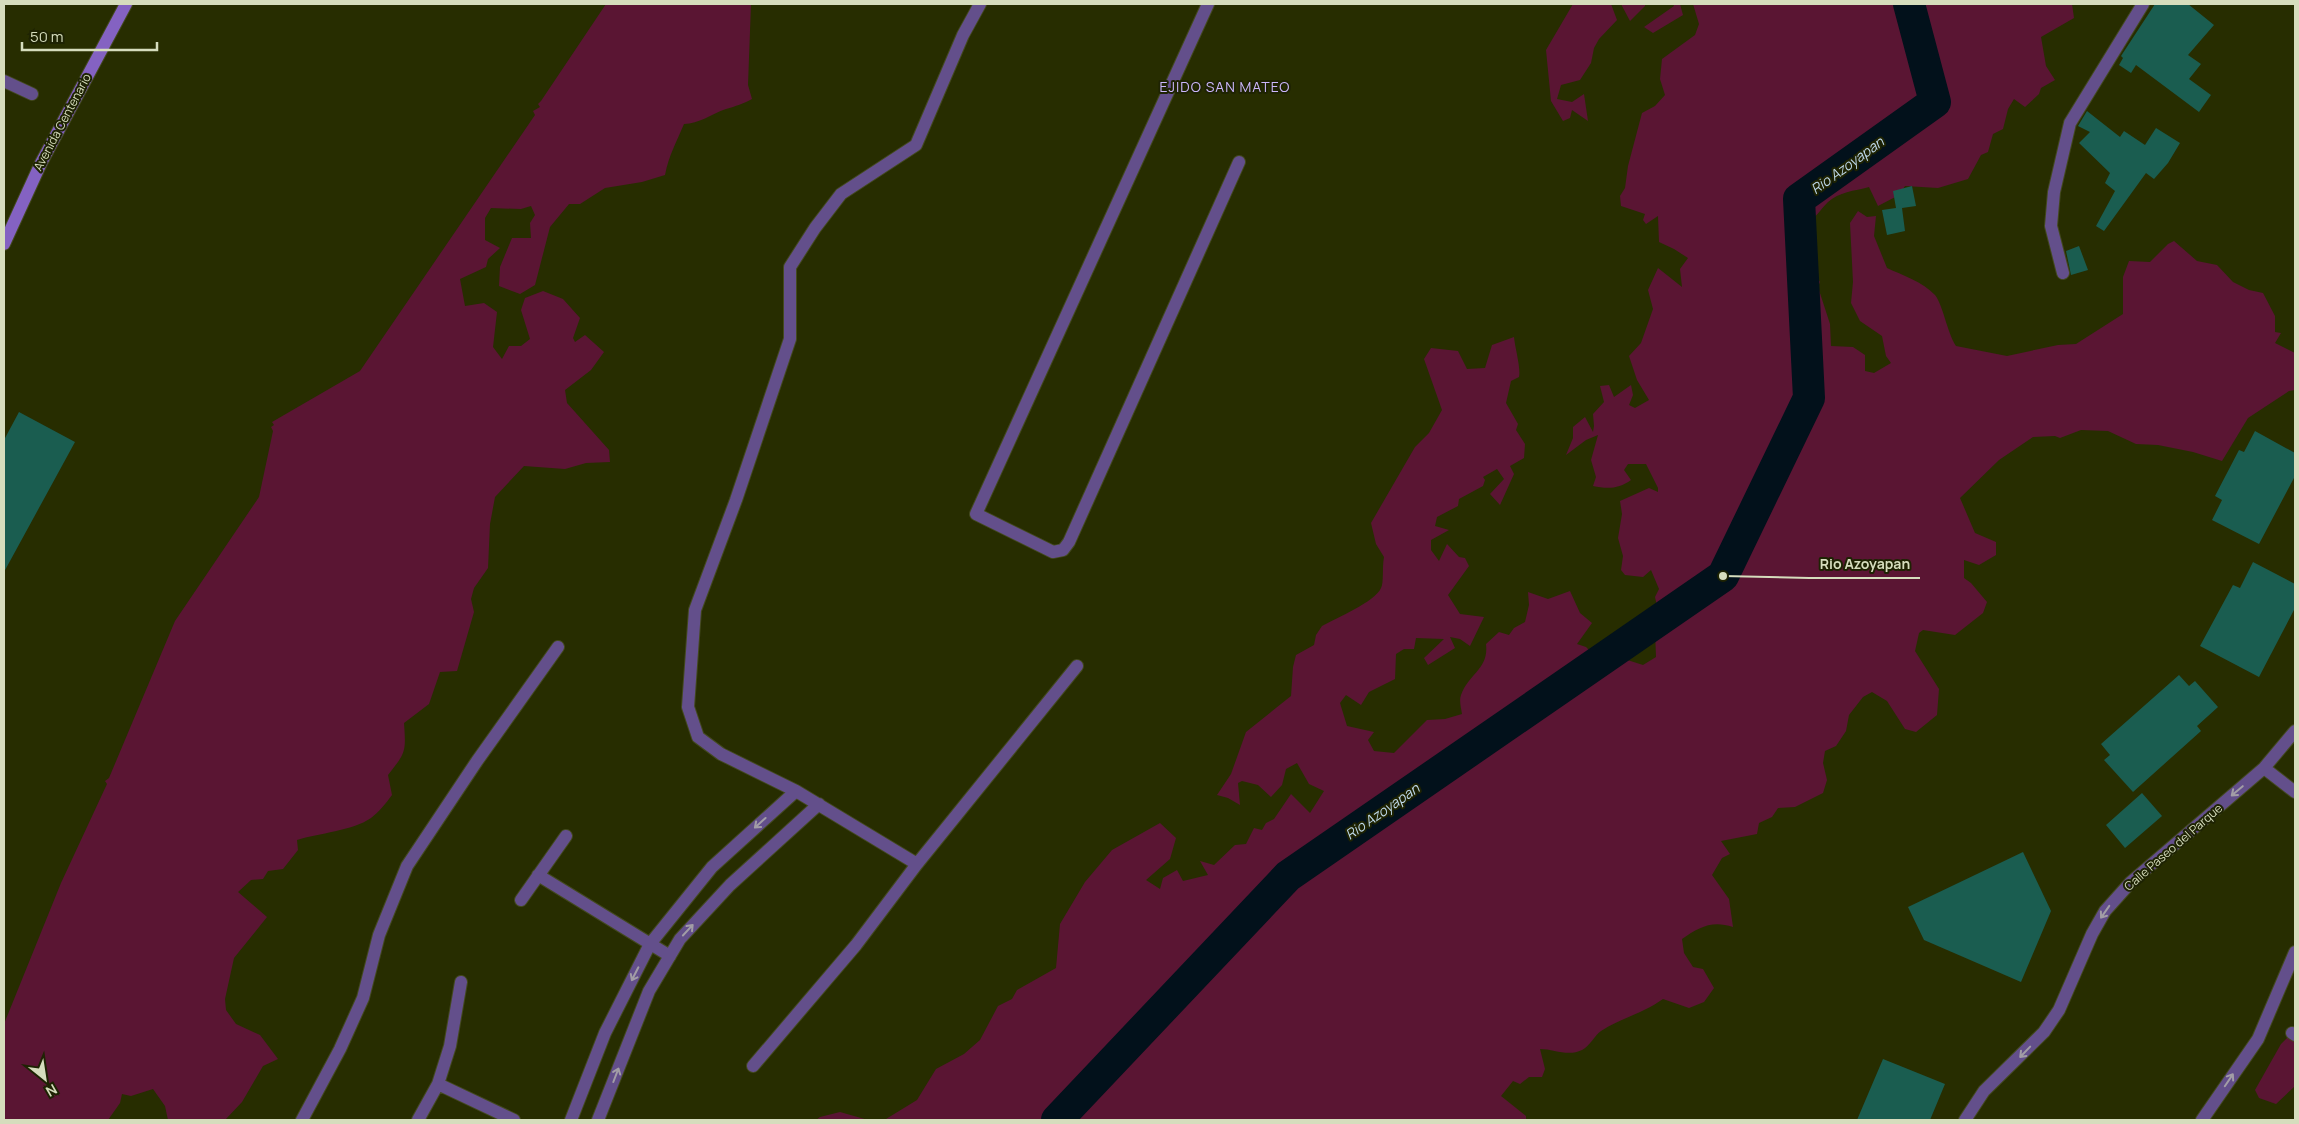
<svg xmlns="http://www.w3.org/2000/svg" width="2299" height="1124" font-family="Manrope,sans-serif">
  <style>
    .green { fill: #5a1533 }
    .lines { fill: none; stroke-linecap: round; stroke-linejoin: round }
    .river { stroke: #02111b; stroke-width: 32 }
    .building { fill: #1a5d50 }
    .minor-casing { stroke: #43491e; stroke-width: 14 }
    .tertiary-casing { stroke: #43491e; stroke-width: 14 }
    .secondary-casing { stroke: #43491e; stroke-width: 14 }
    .minor { stroke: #634f8b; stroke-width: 12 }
    .tertiary { stroke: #634f8b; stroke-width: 12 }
    .secondary { stroke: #8462c2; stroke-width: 12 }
    .oneway { stroke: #a29da6 }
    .labels { text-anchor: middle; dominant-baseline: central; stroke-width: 4; stroke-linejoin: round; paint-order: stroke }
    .street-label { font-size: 12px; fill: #d6ddbd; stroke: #1e2303 }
    .neighbourhood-label { font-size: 14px; letter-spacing: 1px; fill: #ccb7fd; stroke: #1e2303 }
    .water-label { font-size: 14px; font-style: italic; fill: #c0daec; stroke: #1e2303 }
    .leader { fill: none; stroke: #d6ddbd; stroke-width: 2 }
    .callout-dot { fill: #d6ddbd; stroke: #1e2303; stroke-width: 2 }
    .callout-label { font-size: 14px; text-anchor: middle; font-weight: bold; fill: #d6ddbd; stroke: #1e2303; stroke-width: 4; stroke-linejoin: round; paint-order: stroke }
  </style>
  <rect width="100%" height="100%" fill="#272d00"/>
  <path class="green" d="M606,4H751L748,85L752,99C743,104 736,106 726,109C711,114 699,124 684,124C676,143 669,155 665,175L642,182L605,188L580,204H569L550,227L535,285L520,294L499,286L500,267L512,238H531L530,223L535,215L531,206L521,209L491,208L485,218V240L500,248L488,259L486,267L460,279L465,306L484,303L497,312L493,347L502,359L509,346H521L530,339L521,310L525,298L543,291L563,299L580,318L573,338L575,342L585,335L604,352L591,370L565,390L567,403L609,450L610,462L586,463L565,469L524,466L495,497L490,524L488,568L474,588L471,599L474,612L457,671L440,672L429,704L404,723C406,752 406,752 388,775L392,795C386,803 379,812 371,818C352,831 319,833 297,840L298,850L283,869L268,871L263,879L251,880L238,892L267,917L234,958L225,999L226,1010L236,1024L260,1035L278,1059L263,1066L242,1102L225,1120H168L165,1106L153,1089L131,1096L122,1094L120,1103L108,1120H4V1024L61,883L107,784L105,781L109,778L175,621L259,497L273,431L271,427L274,425L272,422L360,371L535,115L533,111L540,107L538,104L541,101Z
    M1573,4H1611L1617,20L1599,39L1594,48L1591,63L1580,80L1561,85L1557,99L1572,102L1584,94L1588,121L1572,110L1570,118L1563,121L1551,101L1546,50Z
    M1621,4H1645V6L1630,21Z
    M1673,4H1680L1683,15L1653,33L1644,27L1674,6Z
    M1693,4H2072L2074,18L2041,37L2046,66L2055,80L2041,88L2039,94L2025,107L2014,99L2008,109L2003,129L1993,134L1988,152L1981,155L1968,179L1938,188L1905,186L1899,195L1878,206L1869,187C1854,191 1839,192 1828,202C1820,210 1815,219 1805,224L1812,240L1793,228L1800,259L1815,258L1816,275L1820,282L1818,287L1830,324L1831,346L1853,347L1865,355V371L1874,373L1891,363L1886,356L1882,336L1860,321L1851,303L1853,282L1850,223L1858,211L1867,217L1876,216L1874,236L1887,268C1902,275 1923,282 1935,295C1943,305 1947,332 1956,346L2007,356L2058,345L2076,344L2123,314V277L2129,261L2150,262L2168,244L2174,241L2197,261L2217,265L2233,282L2249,290L2263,293L2275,316V332L2281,333L2275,343L2295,353V390L2289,391L2248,418L2222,461L2193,452L2158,445L2136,444L2108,431L2081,430L2060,438L2055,436L2033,437L1999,460L1960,498L1975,533L1996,542V555L1979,565L1964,560V578L1971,583L1987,602L1983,613L1955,635L1923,630L1919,633L1915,651L1939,689L1937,715L1916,732L1905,729L1887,701L1872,692L1863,697L1849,715L1846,731L1836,746L1825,751L1823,763L1827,780L1823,793L1795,807L1778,808L1772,817L1759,823L1757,834L1721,841L1730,854L1722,858L1712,875L1729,899L1733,927C1712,920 1699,927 1682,939L1684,953L1693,967L1703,969L1714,988L1704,1002L1689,1008L1663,999C1642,1014 1621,1018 1601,1031C1594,1036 1590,1046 1582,1050C1568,1057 1554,1049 1540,1049L1545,1069L1542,1077H1529L1520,1084L1513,1081L1501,1096L1526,1116V1120H816L820,1117L840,1112L868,1120L886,1119L917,1100L936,1069L964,1054L980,1040L998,1006L1012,999L1017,990L1056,968L1060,924L1085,882L1112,850L1160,823L1176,838L1170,859L1146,880L1160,889L1163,878L1177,870L1183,881L1208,875L1200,861L1214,865L1235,845L1246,844L1254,828L1262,830L1266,823L1274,819L1291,794L1310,813L1324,791L1309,784L1297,763L1286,769L1282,785L1271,797L1258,785L1242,781L1238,783L1240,805L1228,798L1217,795L1231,774L1246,732L1291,696L1293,667L1296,655L1314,645L1316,635L1322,626C1336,618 1375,602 1381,588C1384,583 1382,567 1384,557L1376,544L1371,523L1415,447L1429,433L1442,410L1424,359L1431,348L1458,351L1467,369L1485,368L1492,345L1514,337C1515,348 1521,368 1519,377L1511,381L1506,403L1518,424L1516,430L1525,444L1524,458L1510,466L1514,474L1500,505L1490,494L1504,479L1497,469L1483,477L1485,480L1483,486L1459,499L1458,506L1437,517L1435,526L1449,530L1431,540V550L1439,561L1447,544L1459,557L1465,558L1469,566L1448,595L1460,614L1484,617L1470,646L1460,639L1450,637L1455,648L1428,665L1424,658L1444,639L1416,638L1414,649H1404L1396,654L1395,679L1369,692L1361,705L1346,695L1340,703L1347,726L1374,732L1368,740L1374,751L1394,753L1427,720L1445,719L1462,714C1461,708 1459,700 1461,695C1469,673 1489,669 1486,644L1499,632L1509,635L1514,628L1525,622L1529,605L1528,592L1548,599L1570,591L1580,613L1592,623L1577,644L1586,647L1600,661L1618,657L1643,665L1656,657L1655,631L1640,622L1643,612L1657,606L1655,597L1659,589L1651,570L1643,577L1625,575L1621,570L1623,556L1618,538L1622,514L1620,501L1649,488L1658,492V488L1646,464H1628L1624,470L1631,480C1619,489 1607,489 1593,486L1596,477L1591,460L1598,435L1586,440L1566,455L1573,438V427L1585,417L1593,432L1594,426L1593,414L1604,402L1600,386L1609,385L1614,397L1631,385L1633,395L1629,405L1635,408L1649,400L1637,380L1629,356L1641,343L1653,309L1648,290L1658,268L1682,287L1680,269L1688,258L1674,249L1659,242L1658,216L1646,224L1643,220L1645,214L1621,206L1620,196L1625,188L1628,166L1642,113L1655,106L1665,95L1660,79L1662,59L1695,35L1699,24Z
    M2292,1033L2295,1036V1086L2276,1104L2259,1098L2255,1090L2281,1044Z"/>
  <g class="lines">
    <path class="river" d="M1057,1120L1288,876L1723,576L1809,398L1799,199L1935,102L1909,4"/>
  </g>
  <path class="building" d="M2155,4H2188L2214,25L2188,55L2201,64L2189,79L2211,95L2199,112L2136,65L2131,73L2119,65L2123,58L2121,56Z
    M2087,111L2120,137L2124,131L2145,145L2156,128L2180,143L2168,163L2154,179L2146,173L2104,231L2096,226L2115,191L2105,183L2110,173L2079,143L2090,132L2078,126Z
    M1912,186L1916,206L1902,208L1905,231L1887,235L1882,210L1896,208L1893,191Z
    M2079,246L2088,270L2071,275L2066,251Z
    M19,412L75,442L4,572V440Z
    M2255,431L2295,453V476L2259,544L2212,520L2222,500L2215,496L2239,450L2244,452Z
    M2253,562L2295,584V608L2259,677L2200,646L2233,585L2240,588Z
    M2179,675L2189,686L2195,681L2218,707L2197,726L2201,731L2133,792L2104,760L2110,755L2101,744Z
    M2142,793L2162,816L2125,848L2106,825Z
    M2023,852L2051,911L2021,982L1924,940L1908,907Z
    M1883,1059L1945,1084L1930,1120H1857Z"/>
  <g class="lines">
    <defs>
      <path id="minor" d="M1208,4L976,514L1053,552L1063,550L1069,542L1239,162
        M4,81L32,94
        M2063,273L2051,226L2054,192L2070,123L2143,4
        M917,864L796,791L721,754L698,737L688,707L695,610L736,500L790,339V267L815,228L841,194L916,145L963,35L980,4
        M538,875L670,956
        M521,900L566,836
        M2292,1033L2295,1035
        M753,1066L856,945L917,864L1077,666
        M438,1084L514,1120
        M302,1120L340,1049L363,998L379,935L407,866L477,761L558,647
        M418,1120L438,1084L450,1046L461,982
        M571,1120L605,1033L650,944L712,867L796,791
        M598,1120L649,991L680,939L730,885L819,804"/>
      <path id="tertiary" d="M2264,768L2295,792
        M1965,1120L1984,1091L2044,1032L2059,1010L2092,934L2105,911L2131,882L2264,768L2295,731
        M2202,1120L2258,1039L2295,952"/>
      <path id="secondary" d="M4,244L41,163L126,4"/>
    </defs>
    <use href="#minor" class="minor-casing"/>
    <use href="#tertiary" class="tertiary-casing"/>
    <use href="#secondary" class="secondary-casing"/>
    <use href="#minor" class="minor"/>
    <use href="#tertiary" class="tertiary"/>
    <use href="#secondary" class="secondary"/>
  </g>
  <defs><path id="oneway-shaft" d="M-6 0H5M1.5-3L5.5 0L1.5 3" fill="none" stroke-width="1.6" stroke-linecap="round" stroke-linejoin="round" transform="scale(1.25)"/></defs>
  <g class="oneway">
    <use href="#oneway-shaft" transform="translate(2237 791) rotate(140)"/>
    <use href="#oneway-shaft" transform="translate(760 823) rotate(138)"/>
    <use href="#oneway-shaft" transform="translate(2105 912) rotate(125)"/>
    <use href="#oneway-shaft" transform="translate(688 930) rotate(-47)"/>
    <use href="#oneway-shaft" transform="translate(635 974) rotate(117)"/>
    <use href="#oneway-shaft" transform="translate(2025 1052) rotate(134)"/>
    <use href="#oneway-shaft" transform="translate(616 1075) rotate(-69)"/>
    <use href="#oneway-shaft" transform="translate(2229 1080) rotate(-56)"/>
  </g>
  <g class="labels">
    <g class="street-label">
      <text transform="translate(62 122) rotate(-62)">Avenida Centenario</text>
      <text transform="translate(2173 847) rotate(-41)">Calle Paseo del Parque</text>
    </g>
    <g class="neighbourhood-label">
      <text x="1225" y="86">EJIDO SAN MATEO</text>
    </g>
    <g class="water-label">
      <text transform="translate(1847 165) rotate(-36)">Rio Azoyapan</text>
      <text transform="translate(1382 811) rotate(-35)">Rio Azoyapan</text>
    </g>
  </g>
  <path class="leader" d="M1723 576L1809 578H1920"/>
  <circle class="callout-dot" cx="1723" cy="576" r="5"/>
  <g class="callout-label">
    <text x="1865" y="569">Rio Azoyapan</text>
  </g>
  <rect width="2299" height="1124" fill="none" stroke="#d6ddbd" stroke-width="10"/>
  <g transform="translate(45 1079) rotate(150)" stroke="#1e2303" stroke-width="4" paint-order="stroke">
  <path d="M0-4L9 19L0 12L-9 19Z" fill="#d6ddbd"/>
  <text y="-8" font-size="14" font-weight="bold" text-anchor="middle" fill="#d6ddbd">N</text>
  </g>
  <path d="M22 42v8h135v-8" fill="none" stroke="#d6ddbd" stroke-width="2.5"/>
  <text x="30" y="42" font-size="15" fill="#d6ddbd" stroke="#1e2303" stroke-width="4" paint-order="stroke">50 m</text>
</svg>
